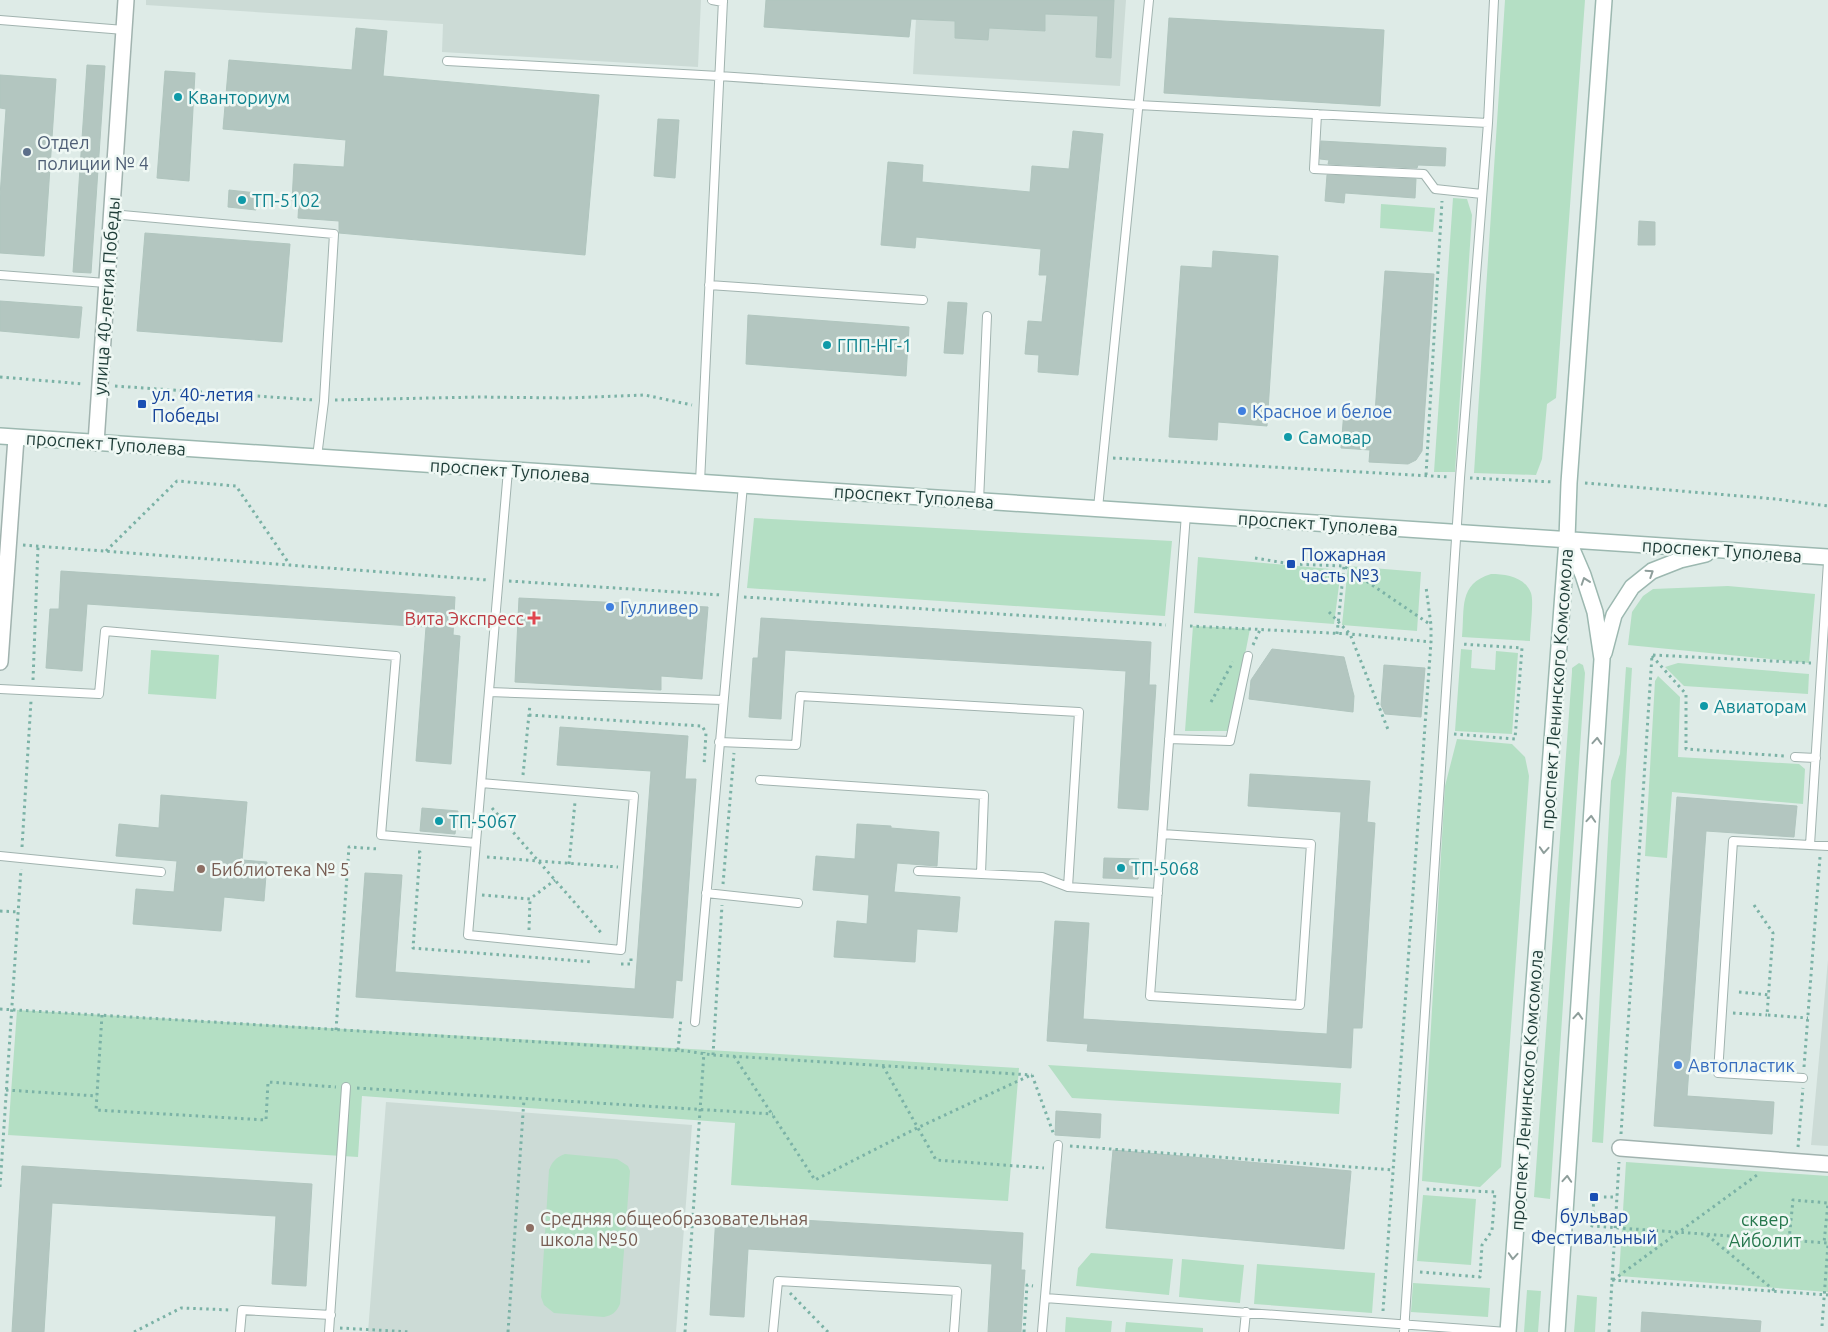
<svg xmlns="http://www.w3.org/2000/svg" width="1828" height="1332" font-family="Ubuntu,sans-serif">
  <style>
    .built { fill: #ccdbd6 }
    .green { fill: #b4dfc4 }
    .building { fill: #b3c6c0; stroke: #b0c5be }
    .lines { fill: none; stroke-linecap: round; stroke-linejoin: round }
    .lane-casing { stroke: #a1b3af; stroke-width: 10 }
    .street-casing { stroke: #a1b3af; stroke-width: 18 }
    .secondary-casing { stroke: #9cb8b0; stroke-width: 18 }
    .path { stroke: #7bb2a6; stroke-width: 3; stroke-dasharray: 2.5 4; stroke-linecap: butt }
    .lane { stroke: #fff; stroke-width: 8 }
    .street { stroke: #fff; stroke-width: 15 }
    .secondary { stroke: #fff; stroke-width: 15 }
    .oneway { stroke: #8e9e9b }
    .culture-dot { fill: #0f9aa8; stroke: #eff8f4; stroke-width: 2 }
    .service-dot { fill: #5c6f8a; stroke: #eff8f4; stroke-width: 2 }
    .transit-dot { fill: #1a4fb4; stroke: #eff8f4; stroke-width: 2 }
    .shop-dot { fill: #3f7fe0; stroke: #eff8f4; stroke-width: 2 }
    .health-dot { fill: #e0444e; stroke: #eff8f4; stroke-width: 2 }
    .education-dot { fill: #8d6e63; stroke: #eff8f4; stroke-width: 2 }
    .labels { text-anchor: middle; dominant-baseline: central; stroke-width: 5; stroke-linejoin: round; paint-order: stroke }
    .culture-label { font-size: 18px; fill: #0d838f; stroke: #eff8f4; text-anchor: start }
    .service-label { font-size: 18px; fill: #4e5e75; stroke: #eff8f4; text-anchor: start }
    .street-label { font-size: 18px; fill: #1e3c37; stroke: #eff8f4 }
    .transit-label { font-size: 18px; fill: #164399; stroke: #eff8f4; text-anchor: start }
    .shop-label { font-size: 18px; fill: #366cbe; stroke: #eff8f4; text-anchor: start }
    .health-label { font-size: 18px; fill: #be3a42; stroke: #eff8f4; text-anchor: end }
    .education-label { font-size: 18px; fill: #785e54; stroke: #eff8f4; text-anchor: start }
    .park-label { font-size: 18px; fill: #25774c; stroke: #eff8f4 }
  </style>
  <rect width="100%" height="100%" fill="#deebe7"/>
  <path class="built" d="M146,0H701L698,67L442,52L443,24L146,5Z
    M917,0H1126L1120,86L913,74Z
    M1828,960V1146L1811,1145Z
    M386,1102L692,1125L676,1332H368Z"/>
  <path class="green" d="M1505,0H1585L1556,398L1547,404L1542,459L1536,475L1474,473Z
    M1453,198L1467,199L1472,215L1455,472H1434Z
    M1381,204L1435,208L1433,232L1380,228Z
    M754,518L1172,541L1165,616L747,588Z
    M1198,557L1341,570L1334,624L1194,613Z
    M1348,566L1421,572L1417,631L1342,625Z
    M1491,574C1506,574 1525,577 1531,593C1534,601 1530,631 1530,641L1462,637C1465,608 1458,584 1491,574Z
    M1728,586L1815,594L1809,663L1628,645L1632,612L1643,596L1653,589Z
    M1193,626L1250,629L1230,731H1185Z
    M1461,649L1472,650L1471,668L1495,670L1496,651L1518,653L1512,734L1455,731Z
    M151,650L219,655L216,699L148,694Z
    M1579,663L1583,665L1585,673L1550,1199L1534,1197L1572,672V668Z
    M1678,663L1809,674L1808,694L1684,686L1665,667Z
    M1626,667L1632,668L1603,1143L1592,1142L1611,781L1620,754Z
    M1658,676L1680,697L1678,757L1799,764L1805,769L1803,804L1672,792L1667,858L1645,856L1655,681Z
    M1457,739L1512,744L1525,757L1529,776L1501,1167L1480,1187L1422,1181L1445,786Z
    M17,1010L1019,1068L1008,1201L731,1185L735,1123L362,1096L358,1157L8,1135Z
    M1048,1065L1341,1083L1339,1114L1072,1098Z
    M565,1154L617,1159L628,1166L630,1171L620,1304C616,1313 612,1315 604,1317L554,1313L544,1305L541,1297L549,1170C552,1162 556,1157 565,1154Z
    M1626,1162L1828,1176V1292L1619,1276Z
    M1423,1195L1476,1199L1471,1265L1417,1261Z
    M1091,1253L1173,1259L1169,1295L1076,1286L1078,1268Z
    M1182,1259L1244,1265L1240,1303L1179,1297Z
    M1257,1264L1375,1273L1372,1313L1254,1304Z
    M1413,1283L1490,1288L1488,1317L1411,1312Z
    M1527,1290L1541,1291L1538,1332H1524Z
    M1577,1295L1597,1297L1595,1332H1574Z
    M1066,1317L1112,1321L1111,1332H1065Z
    M1126,1322L1203,1328V1332H1125Z"/>
  <path class="building" d="M766,0H1114L1111,58L1096,57L1098,16L1045,14V31L989,28L988,40L955,38V21L911,19L909,37L764,27Z
    M1169,18L1384,30L1380,106L1164,93Z
    M356,28L387,31L383,76L599,95L585,255L339,233V221L298,218L299,201H292L294,164L344,167L346,140L223,129L229,60L352,70Z
    M87,65L105,66L91,273L73,272Z
    M165,71L195,73L189,181L157,178Z
    M0,75L56,79L44,256L0,253V196L6,109L0,108Z
    M658,119L679,120L675,178L654,176Z
    M1073,131L1103,134L1078,375L1038,372L1039,355L1025,354L1028,321L1042,322L1047,275H1039L1041,249L916,237L915,248L881,245L888,162L923,165L922,182L1030,192L1032,166L1069,169Z
    M1321,141L1446,148L1445,166L1418,165L1417,168L1328,164L1329,160L1320,159Z
    M1327,175L1416,179L1415,198L1345,193L1344,203L1325,201Z
    M229,190L257,193L256,210L228,207Z
    M1639,221L1655,222V245H1638Z
    M145,233L290,244L282,342L137,331Z
    M1213,251L1278,256L1267,426L1218,422L1217,440L1169,437L1181,266L1212,268Z
    M1385,271L1434,274L1422,451L1416,460L1408,464L1369,462L1370,450L1341,448L1344,411L1375,413Z
    M0,301L82,307L79,338L0,331Z
    M948,302L967,303L963,354L944,353Z
    M748,315L909,327L906,376L746,364Z
    M61,571L455,597L453,635L460,636L451,764L416,761L426,627L87,604L82,671L46,668L50,609H59Z
    M519,598L708,607L702,679L661,676V690L515,682Z
    M761,618L1151,642L1149,685H1156L1148,810L1118,808L1126,671L785,650L781,719L749,717L753,658H758Z
    M1272,649L1344,657L1354,696L1353,712L1249,699L1251,680Z
    M1384,665L1425,668L1421,717L1385,714L1381,705Z
    M560,727L688,736L685,779H696L682,981L676,980L673,1018L356,997L365,873L402,875L395,972L635,989L651,771L557,765Z
    M1250,774L1370,781L1367,822L1375,823L1362,1028H1353L1351,1068L1087,1051L1088,1044L1047,1041L1055,921L1089,923L1083,1019L1327,1034L1341,812L1248,806Z
    M161,795L247,802L242,860L267,862L264,901L224,897L221,931L133,924L136,889L174,892L177,861L116,856L119,824L159,828Z
    M1677,797L1797,806L1794,837L1706,831L1687,1096L1774,1102L1772,1134L1654,1126Z
    M422,808L458,811L455,834L420,831Z
    M857,824L891,826V828L939,832L937,866L897,863L894,892L960,897L957,932L917,929L915,962L834,957L837,921L867,924L869,895L813,890L816,856L855,859Z
    M1104,858L1139,859L1138,879L1103,878Z
    M1056,1111L1101,1114L1100,1138L1055,1135Z
    M1113,1150L1351,1171L1344,1249L1106,1228Z
    M22,1166L312,1184L306,1286L272,1284L276,1216L52,1203L44,1332H12Z
    M716,1215L1023,1233L1021,1270H1025L1021,1332H988L992,1264L748,1249L744,1317L710,1315Z
    M1642,1312L1761,1321L1760,1332H1641Z"/>
  <g class="lines">
    <defs>
      <path id="lane" d="M712,0L723,2
        M0,20L124,30
        M447,61L719,76L1138,105L1488,123
        M1317,114L1314,169L1424,174L1435,189L1482,194
        M111,214L334,234L324,401L317,457
        M0,275L106,283
        M709,285L923,300
        M700,482L723,0
        M979,501L987,316
        M1098,508L1149,0
        M0,689L99,694L105,631L396,656L381,835L476,843
        M489,692L723,700
        M1169,739L1230,741L1248,656
        M719,742L796,745L800,696L1079,712L1068,887
        M1795,757L1816,758
        M760,780L984,795L981,873
        M481,783L634,796L621,950L468,935L508,470
        M1162,834L1311,844L1300,1005L1150,996L1186,514
        M1810,845L1828,562
        M0,856L161,872
        M918,871L1042,877L1068,887L1158,893
        M706,893L798,903
        M695,1022L743,485
        M1803,1078L1718,1073L1733,841L1828,846
        M1045,1298L1507,1332
        M240,1332L242,1310L331,1315
        M329,1332L346,1087
        M773,1332L778,1281L957,1291L954,1332
        M1042,1332L1058,1145
        M1244,1332L1246,1312
        M1404,1332L1460,478L1488,123L1494,0"/>
      <path id="street" d="M96,443L126,0
        M0,662L16,438
        M1620,1148L1828,1164"/>
      <path id="secondary" d="M0,436L1828,557
        M1604,653L1614,615L1632,587L1652,571L1680,560L1706,554
        M1508,1332L1567,539L1569,483L1604,0
        M1557,1332L1602,659L1595,612L1583,575L1568,540"/>
    </defs>
    <use href="#lane" class="lane-casing"/>
    <use href="#street" class="street-casing"/>
    <use href="#secondary" class="secondary-casing"/>
    <path class="path" d="M0,377L84,384
      M115,386L314,400
      M335,400L479,397L567,398L645,395L692,405
      M1113,458L1449,477
      M1426,475L1442,201
      M1470,478L1554,482
      M1585,483L1776,499L1828,506
      M23,545L488,580
      M106,551L177,481L236,486L290,565
      M1255,558L1291,564L1344,566L1431,625
      M509,581L722,595
      M744,597L1166,625
      M1329,612L1350,634L1389,732
      M1190,626L1350,634L1431,642
      M1337,634L1344,566
      M1253,645L1260,630
      M1653,655L1811,663
      M1652,656L1686,694V749L1784,756
      M33,680L38,546
      M1211,702L1233,662
      M529,715L702,726L706,733L704,766
      M1454,734L1515,739L1522,648L1461,644
      M523,775L530,704
      M492,808L603,935
      M22,847L31,701
      M418,852H420L413,948L592,962
      M487,857L618,867
      M569,864L575,802
      M723,884L734,753
      M482,895L530,899L555,880
      M1754,905L1773,933L1767,1015L1808,1018
      M0,911L18,912
      M529,930L530,899
      M621,964H631V956
      M1739,992L1769,995
      M0,1009L686,1051L713,1055L1032,1075
      M1733,1013L1767,1015
      M102,1015L96,1110L266,1120L268,1082L336,1087
      M336,1030L349,847L379,849
      M678,1050L681,1018
      M713,1055L722,905
      M734,1056L815,1180L917,1128L1031,1075
      M883,1066L936,1160L1044,1168
      M1804,1067L1820,857
      M1032,1075L1054,1135
      M357,1088L773,1114
      M6,1090L97,1096
      M1621,1134L1652,655
      M1070,1146L1393,1170
      M1798,1147L1803,1088
      M0,1187L21,869
      M1579,1220L1592,1226L1828,1243
      M1592,1226L1594,1197H1617
      M1707,1235L1775,1291
      M1789,1240L1793,1200L1828,1203L1824,1243
      M1420,1272L1480,1277L1482,1245L1492,1231L1495,1192L1426,1189
      M1612,1280L1828,1295
      M1613,1280L1757,1175
      M790,1293L828,1332
      M1383,1311L1431,642V625L1426,587
      M1822,1326L1828,1244
      M340,1328L410,1332
      M134,1332L181,1308L231,1310
      M508,1332L524,1099
      M685,1332L704,1052
      M1024,1332L1027,1285L1033,1286
      M1609,1332L1619,1162"/>
    <use href="#lane" class="lane"/>
    <use href="#street" class="street"/>
    <use href="#secondary" class="secondary"/>
  </g>
  <defs><path id="oneway-chevron" d="M-2-3.5L2.5 0L-2 3.5" fill="none" stroke-width="1.6" stroke-linecap="round" stroke-linejoin="round" transform="scale(1.25)"/></defs>
  <g class="oneway">
    <use href="#oneway-chevron" transform="translate(1650 573) rotate(-33)"/>
    <use href="#oneway-chevron" transform="translate(1585 581) rotate(-109)"/>
    <use href="#oneway-chevron" transform="translate(1597 741) rotate(-86)"/>
    <use href="#oneway-chevron" transform="translate(1591 819) rotate(-86)"/>
    <use href="#oneway-chevron" transform="translate(1544 850) rotate(94)"/>
    <use href="#oneway-chevron" transform="translate(1578 1016) rotate(-86)"/>
    <use href="#oneway-chevron" transform="translate(1567 1179) rotate(-86)"/>
    <use href="#oneway-chevron" transform="translate(1513 1256) rotate(94)"/>
  </g>
  <g class="culture-dot">
    <circle cx="178" cy="97" r="5"/>
    <circle cx="242" cy="200" r="5"/>
    <circle cx="827" cy="345" r="5"/>
    <circle cx="1288" cy="437" r="5"/>
    <circle cx="1704" cy="706" r="5"/>
    <circle cx="439" cy="821" r="5"/>
    <circle cx="1121" cy="868" r="5"/>
  </g>
  <circle class="service-dot" cx="27" cy="152" r="5"/>
  <g class="transit-dot">
    <rect x="137" y="399" width="10" height="10" rx="2.5"/>
    <rect x="1286" y="559" width="10" height="10" rx="2.5"/>
    <rect x="1589" y="1192" width="10" height="10" rx="2.5"/>
  </g>
  <g class="shop-dot">
    <circle cx="1242" cy="411" r="5"/>
    <circle cx="610" cy="607" r="5"/>
    <circle cx="1678" cy="1065" r="5"/>
  </g>
  <path class="health-dot" d="M531.5 610.5h5v5h5v5h-5v5h-5v-5h-5v-5h5z"/>
  <g class="education-dot">
    <circle cx="201" cy="869" r="5"/>
    <circle cx="530" cy="1228" r="5"/>
  </g>
  <g class="labels">
    <g class="culture-label">
      <text x="188" y="97">Кванториум</text>
      <text x="252" y="200">ТП-5102</text>
      <text x="837" y="345">ГПП-НГ-1</text>
      <text x="1298" y="437">Самовар</text>
      <text x="1714" y="706">Авиаторам</text>
      <text x="449" y="821">ТП-5067</text>
      <text x="1131" y="868">ТП-5068</text>
    </g>
    <g class="service-label">
      <text x="37" y="142">Отдел<tspan x="37" dy="21">полиции № 4</tspan></text>
    </g>
    <g class="street-label">
      <text transform="translate(106 296) rotate(-86)">улица 40-летия Победы</text>
      <text transform="translate(106 443) rotate(4)">проспект Туполева</text>
      <text transform="translate(510 470) rotate(4)">проспект Туполева</text>
      <text transform="translate(914 496) rotate(4)">проспект Туполева</text>
      <text transform="translate(1318 523) rotate(4)">проспект Туполева</text>
      <text transform="translate(1722 550) rotate(4)">проспект Туполева</text>
      <text transform="translate(1556 689) rotate(-86)">проспект Ленинского Комсомола</text>
      <text transform="translate(1526 1090) rotate(-86)">проспект Ленинского Комсомола</text>
    </g>
    <g class="transit-label">
      <text x="152" y="394">ул. 40-летия<tspan x="152" dy="21">Победы</tspan></text>
      <text x="1301" y="554">Пожарная<tspan x="1301" dy="21">часть №3</tspan></text>
      <text x="1594" y="1216" text-anchor="middle">бульвар<tspan x="1594" dy="21">Фестивальный</tspan></text>
    </g>
    <g class="shop-label">
      <text x="1252" y="411">Красное и белое</text>
      <text x="620" y="607">Гулливер</text>
      <text x="1688" y="1065">Автопластик</text>
    </g>
    <g class="health-label">
      <text x="524" y="618">Вита Экспресс</text>
    </g>
    <g class="education-label">
      <text x="211" y="869">Библиотека № 5</text>
      <text x="540" y="1218">Средняя общеобразовательная<tspan x="540" dy="21">школа №50</tspan></text>
    </g>
    <g class="park-label">
      <text x="1765" y="1219">сквер<tspan x="1765" dy="21">Айболит</tspan></text>
    </g>
  </g>
</svg>
